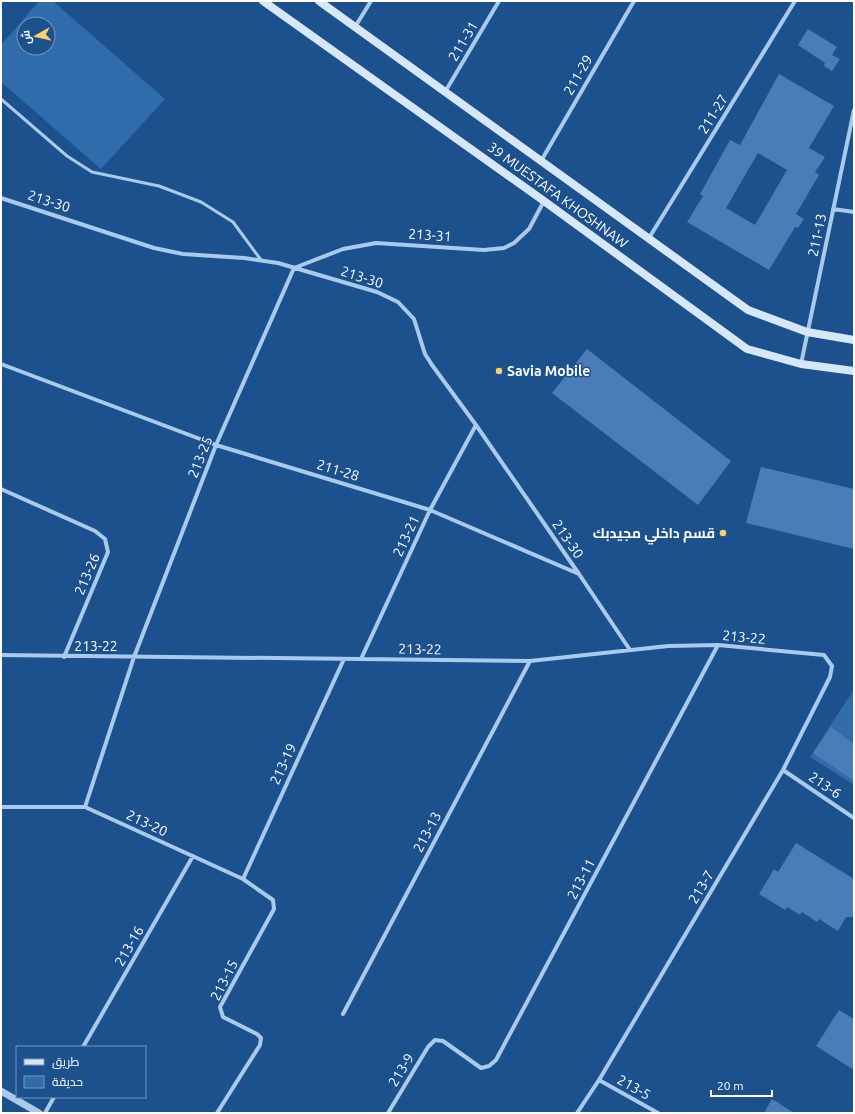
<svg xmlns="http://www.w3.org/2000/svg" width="855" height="1114" font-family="Ubuntu,Cairo,sans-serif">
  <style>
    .green { fill: #306bac; fill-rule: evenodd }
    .building { fill: #4a7db8; fill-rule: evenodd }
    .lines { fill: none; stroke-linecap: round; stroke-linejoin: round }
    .service { stroke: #aacaed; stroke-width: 3 }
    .minor { stroke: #aacaed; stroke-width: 4 }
    .tertiary { stroke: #aacaed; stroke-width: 7 }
    .secondary { stroke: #d7e7fa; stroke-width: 8 }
    .poi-dot { fill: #fdcf68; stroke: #1c518e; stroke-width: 1.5 }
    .labels { text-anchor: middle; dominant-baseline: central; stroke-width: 3; stroke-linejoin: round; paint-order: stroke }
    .street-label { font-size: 14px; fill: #fff; stroke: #1c518e }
    .poi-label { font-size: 14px; font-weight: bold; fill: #fff; stroke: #1c518e; text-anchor: start }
  </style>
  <rect width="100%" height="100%" fill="#1c518e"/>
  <path class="green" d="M39,1H53L165,99L101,169L1,82V45ZM24,24H48V48H24Z
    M854,689V785L810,757Z"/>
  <path class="building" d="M808,29L837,47L832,55L840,59L832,71L824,66L825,63L798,45Z
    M779,74L834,106L809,148L825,157L815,172L819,175L796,214L804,219L798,228L795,227L769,270L687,222L703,196L700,194L730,140L740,145ZM758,153L787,170L755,225L726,208Z
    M587,349L731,461L698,505L552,393Z
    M761,467L854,489V549L746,523Z
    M831,727L854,744V781L813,753Z
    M796,843L854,879V917H846L838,931L819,919L817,922L802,912L800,915L787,907L785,910L759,894L774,869L778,872Z
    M839,1010L854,1019V1070L816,1046Z
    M772,1099L794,1113H764Z"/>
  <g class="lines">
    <path class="service" d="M1,99L67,156L92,172L159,186L201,202L233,222L261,260"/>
    <path class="minor" d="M355,27L371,1
      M445,92L499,1
      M541,161L634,1
      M1,198L154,248L183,254L244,258L278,263L377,292L398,302L414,319L425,354L432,365L476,425L579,574
      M833,209L854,212
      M649,238L795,1
      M1,364L216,445L430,510L579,574L630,650
      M801,364L854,110
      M1,489L95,531L105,539L108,552L64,657
      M1,655L530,661L668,646L718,645L824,655L832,666L830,677L783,770L599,1080L577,1113
      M361,659L430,510L476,425
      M783,770L854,818
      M1,807H85L243,879L273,900L274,909L220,1007L223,1017L257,1034L261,1038L260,1045L217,1113
      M85,807L134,657L216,445L294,268L343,249L376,243L484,250L504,248L514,243L529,229L544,201
      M243,879L344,659
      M343,1014L530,661
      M83,1047L193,856
      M599,1080L658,1113
      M45,1113L54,1097
      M388,1113L428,1047L435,1040L443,1041L481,1068L489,1066L496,1060L718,645"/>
    <path class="tertiary" d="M1,1091L39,1113"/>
    <path class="secondary" d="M263,1L544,201L747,349L801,364L854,371
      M319,1L748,310L807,332L854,340"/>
  </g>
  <g class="poi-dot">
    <circle cx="499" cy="371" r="4"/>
    <circle cx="723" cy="533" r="4"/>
  </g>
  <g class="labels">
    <g class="street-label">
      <text transform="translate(463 41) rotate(-59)">211-31</text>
      <text transform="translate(578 75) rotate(-60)">211-29</text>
      <text transform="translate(713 114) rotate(-58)">211-27</text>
      <text transform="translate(558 195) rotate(36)">39 MUESTAFA KHOSHNAW</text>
      <text transform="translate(49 201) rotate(18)">213-30</text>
      <text transform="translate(430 235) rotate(4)">213-31</text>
      <text transform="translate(817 235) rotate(-78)">211-13</text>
      <text transform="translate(362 277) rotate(18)">213-30</text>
      <text transform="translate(200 457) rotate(-68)">213-25</text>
      <text transform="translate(338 470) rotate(17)">211-28</text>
      <text transform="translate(406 536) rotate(-65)">213-21</text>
      <text transform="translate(568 539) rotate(55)">213-30</text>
      <text transform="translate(87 574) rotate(-67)">213-26</text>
      <text transform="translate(744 637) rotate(5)">213-22</text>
      <text x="96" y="646">213-22</text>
      <text transform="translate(420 649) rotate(1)">213-22</text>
      <text transform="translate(283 764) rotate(-65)">213-19</text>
      <text transform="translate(825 785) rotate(34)">213-6</text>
      <text transform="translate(147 823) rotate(25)">213-20</text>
      <text transform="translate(427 832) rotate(-62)">213-13</text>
      <text transform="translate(581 879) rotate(-62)">213-11</text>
      <text transform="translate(701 887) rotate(-59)">213-7</text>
      <text transform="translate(129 946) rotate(-60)">213-16</text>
      <text transform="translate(224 980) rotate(-63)">213-15</text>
      <text transform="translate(401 1070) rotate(-59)">213-9</text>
      <text transform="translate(634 1087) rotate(29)">213-5</text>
    </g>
    <g class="poi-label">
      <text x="507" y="371">Savia Mobile</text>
      <text x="715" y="533" text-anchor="end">قسم داخلي مجيدبك</text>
    </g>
  </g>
  <rect width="855" height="1114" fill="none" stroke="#ffffff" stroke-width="4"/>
  <rect x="16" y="1046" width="130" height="52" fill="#1c518e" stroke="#7797bb"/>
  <rect x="24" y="1059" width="20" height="6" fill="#d7e7fa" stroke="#7797bb"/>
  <text x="52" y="1066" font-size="12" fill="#ffffff">طريق</text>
  <rect x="24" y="1076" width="20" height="12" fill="#306bac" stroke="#7797bb"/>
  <text x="52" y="1086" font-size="12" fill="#ffffff">حديقة</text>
  <g transform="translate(36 36) rotate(262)"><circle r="19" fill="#1c518e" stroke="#7797bb"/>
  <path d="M0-3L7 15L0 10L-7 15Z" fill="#fdcf68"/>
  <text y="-6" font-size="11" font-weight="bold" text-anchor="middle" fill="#ffffff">ش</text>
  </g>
  <path d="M711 1090v6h61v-6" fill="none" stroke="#ffffff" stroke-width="2"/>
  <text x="717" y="1090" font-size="12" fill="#ffffff" stroke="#1c518e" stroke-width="3" paint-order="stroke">20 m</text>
</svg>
